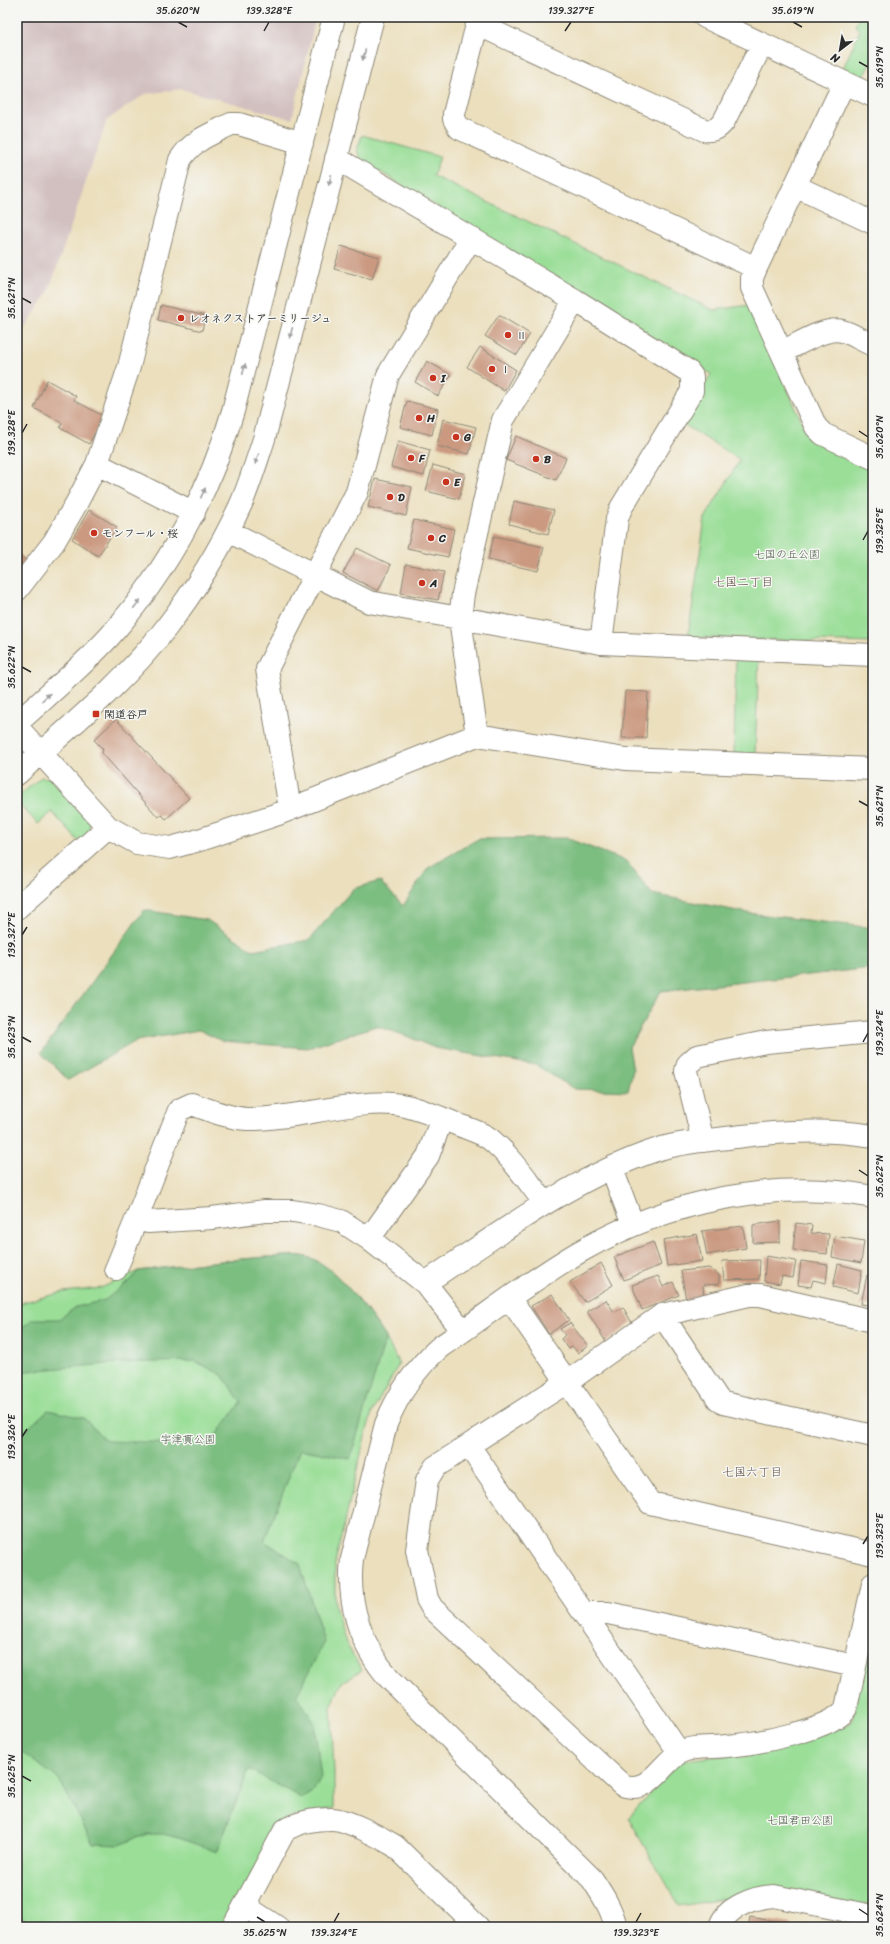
<svg xmlns="http://www.w3.org/2000/svg" width="890" height="1944" font-family="Sriracha,'Klee One',sans-serif">
  <style>
    .industrial { fill: #d2bfc0 }
    .green { fill: #9ade97; stroke: #628461 }
    .forest { fill: #7bbd80; stroke: #537456 }
    .building { fill: #ca9980 }
    .lines { fill: none; stroke-linecap: round; stroke-linejoin: round }
    .minor-casing { stroke: #8b8574; stroke-width: 24 }
    .minor { stroke: #fff; stroke-width: 22 }
    .oneway { fill: #a0a0a0 }
    .ticks { fill: none; stroke: #2b2b2b; stroke-width: 1.5 }
    .poi-dot { fill: #c8321e; stroke: #f6f6f2; stroke-width: 1.5 }
    .labels { text-anchor: middle; dominant-baseline: central; stroke-width: 3; stroke-linejoin: round; paint-order: stroke }
    .poi-label { font-size: 11px; font-weight: bold; fill: #2b2b2b; stroke: #f6f6f2; text-anchor: start }
    .park-label { font-size: 11px; fill: #475846; stroke: #f6f6f2 }
    .neighbourhood-label { font-size: 12px; fill: #635249; stroke: #f6f6f2 }
    .neatline { fill: none; stroke: #2b2b2b; stroke-width: 1.5 }
    .ticks-label { font-size: 10px; text-anchor: middle; fill: #2b2b2b }
  </style>
  <rect width="100%" height="100%" fill="#f6f6f2"/>
  <filter id="ink" filterUnits="userSpaceOnUse"><feTurbulence type="fractalNoise" baseFrequency=".025" numOctaves="2"/><feDisplacementMap in="SourceGraphic" scale="8" xChannelSelector="R" yChannelSelector="G"/><feConvolveMatrix kernelMatrix="1 2 1 2 8 2 1 2 1" color-interpolation-filters="sRGB"/></filter>
  <filter id="wash" filterUnits="userSpaceOnUse"><feTurbulence type="fractalNoise" baseFrequency=".012" numOctaves="4" result="noise"/><feDisplacementMap in="SourceGraphic" scale="16" xChannelSelector="R" yChannelSelector="G"/><feGaussianBlur stdDeviation="0.9" result="paint"/><feColorMatrix in="noise" values="0 0 0 0 0 0 0 0 0 0 0 0 0 0 0 0 0 1.4 0 .05"/><feComposite in="paint" operator="in"/></filter>
  <g filter="url(#wash)">
    <rect width="100%" height="100%" fill="#ebdfbd"/>
    <path class="industrial" d="M17,17H316L292,119L181,89L145,94L107,120L48,293L17,339Z"/>
    <path class="green" d="M859,17H873V56L861,83L841,73L860,30L855,26Z
      M362,135L440,157L433,176L713,310L750,305L809,438L873,468V643L688,637L705,518L740,460L683,424L711,374L361,160L357,150Z
      M736,655L759,656L755,755L734,754Z
      M41,777L50,778L90,821L89,834L79,842L52,812L38,824L17,802V798Z
      M267,1257C279,1257 295,1254 307,1257C333,1263 371,1314 385,1336C390,1345 394,1355 399,1364L372,1413L365,1437L335,1563V1606L346,1643L362,1670L342,1682L331,1707L334,1771V1808L284,1819L223,1927H41L17,1916V1306L24,1302L64,1292L101,1288L138,1271L230,1260Z
      M873,1642V1897L864,1909L762,1886L725,1899L679,1906L628,1818L681,1760L782,1750L819,1734L843,1727L852,1722L870,1643Z"/>
    <path class="forest" d="M566,838L626,861L652,894L748,913L873,928V968L661,991L629,1047L633,1070L628,1091L574,1089L536,1065L435,1048L404,1035L376,1026L308,1048L222,1041L199,1030L136,1041L68,1080L41,1053L144,910L207,920L253,950L309,940L353,889L380,881L403,906L428,868L478,839Z
      M267,1257C279,1257 295,1254 307,1257C336,1264 369,1314 386,1337L350,1459L300,1449L264,1541L300,1564L324,1642L297,1695L314,1722L321,1777L314,1790L301,1798L249,1769L217,1852L179,1838L162,1834H147L120,1845L93,1844L59,1779L17,1749V1430L25,1431L48,1410L84,1418L106,1441L187,1443L213,1439L241,1402L222,1375L195,1361L118,1363L17,1372V1333L32,1319H59L76,1307L105,1300L131,1280L138,1271L230,1260Z"/>
    <g id="blocks">
      <path class="building" d="M341,246L379,257L372,279L334,269Z
        M161,305L205,316L202,331L158,320Z
        M499,315L530,334L517,355L485,336Z
        M480,347L516,370L504,391L467,367Z
        M427,361L451,375L438,396L415,382Z
        M47,380L76,396L74,400L103,416L89,444L60,428L62,423L34,408Z
        M407,401L438,409L432,435L400,427Z
        M443,419L476,427L469,454L437,446Z
        M516,436L566,458L556,480L506,460Z
        M398,441L430,450L424,476L391,467Z
        M433,465L465,474L459,499L426,491Z
        M375,479L412,487L406,516L368,507Z
        M514,501L554,510L548,534L509,524Z
        M89,510L117,527L98,556L72,539Z
        M414,520L454,529L448,557L407,548Z
        M494,536L544,547L538,571L488,560Z
        M357,548L391,565L378,591L343,573Z
        M17,553L26,560L17,572Z
        M406,564L444,572L438,600L401,593Z
        M625,691L648,692L646,738H622Z
        M116,719L189,798L166,819L162,815L158,817L102,753L103,749L94,740Z
        M780,1221V1242L753,1243V1225Z
        M796,1223L812,1225L811,1233L829,1234L827,1254L793,1250Z
        M743,1226L746,1248L707,1255L702,1231Z
        M697,1234L702,1261L667,1266L663,1240Z
        M835,1236L864,1241L861,1263L832,1257Z
        M653,1242L661,1265L624,1280L614,1257Z
        M872,1244H873V1265L869,1264Z
        M766,1256L796,1261L793,1278L782,1276L780,1284L764,1281Z
        M760,1260L759,1279L724,1280L722,1261Z
        M801,1261L828,1265L826,1283L813,1280L811,1287L798,1285Z
        M601,1263L613,1285L585,1302L570,1282Z
        M838,1264L862,1270L858,1293L833,1287Z
        M709,1268L719,1275V1284L703,1285L704,1298L686,1300L681,1271Z
        M867,1275L873,1276V1306L861,1304Z
        M658,1276L663,1287L673,1282L679,1295L642,1310L632,1285Z
        M552,1294L569,1320L549,1334L531,1306Z
        M606,1300L614,1312L623,1307L632,1323L606,1342L587,1311Z
        M570,1323L588,1346L578,1353L572,1346L568,1349L561,1339L565,1335L560,1329Z
        M750,1917L791,1924L790,1927H748Z"/>
    </g>
  </g>
  <g filter="url(#ink)">
    <use href="#blocks" fill-opacity="0" stroke="#8b8574" stroke-width="1"/>
    <g class="lines">
      <defs>
        <path id="minor" d="M479,17L454,114V119L459,128L756,268
          M705,17L873,96
          M477,24L704,130C714,131 718,129 724,121L762,44
          M844,83L756,268L752,278V288L816,427L823,434L873,458
          M336,158L575,300L688,371L692,376V391L621,508L617,519L601,643
          M795,186L873,223
          M782,352C797,345 826,326 842,331C853,334 863,341 873,345
          M97,464L194,513
          M228,531L369,602L601,643L873,655
          M17,590L54,542L76,504L97,464L129,367L180,160C192,140 212,134 231,124H239L302,143
          M17,723C48,695 82,667 110,636C169,569 208,496 233,411L334,17
          M17,727L108,827L137,843L170,848L196,841L278,814L477,735L625,759L873,769
          M477,735L460,619L463,594L503,420L575,300
          M17,774C68,728 124,683 166,628C195,590 221,548 241,504C250,483 257,460 264,439L373,17
          M290,809L267,669L357,492L388,375L471,238
          M17,908L108,827
          M703,1141L686,1071L688,1064L697,1056L766,1042L873,1032
          M612,1169L633,1225
          M369,1239L428,1156L442,1118
          M116,1269L136,1220
          M425,1283C498,1235 572,1178 656,1150C683,1141 715,1140 743,1136C786,1131 830,1129 873,1136
          M510,1299L650,1503L873,1554
          M662,1315L718,1399L723,1403L873,1436
          M873,1321L760,1295H749L662,1315L567,1382L435,1467L427,1480L417,1550L427,1599L432,1608L622,1785C649,1795 659,1766 679,1753C691,1745 713,1748 727,1746C752,1744 834,1730 846,1708L873,1584
          M463,1331L425,1283L369,1239L341,1221L318,1215L293,1211H265L212,1218L148,1222L136,1220L179,1110L192,1104C209,1110 228,1118 247,1119C297,1120 360,1096 406,1106C422,1110 439,1117 454,1123C465,1128 481,1132 490,1139C512,1157 528,1182 545,1203
          M469,1446L679,1752
          M585,1613H608L855,1666
          M245,1906L277,1927
          M233,1927L285,1830C298,1822 317,1819 332,1819C347,1819 382,1838 395,1846L478,1927
          M616,1927C612,1909 602,1894 592,1879L389,1678C360,1645 347,1603 352,1559L386,1424C398,1394 416,1368 440,1347C487,1315 532,1279 581,1251C668,1201 774,1178 873,1197
          M720,1927C725,1907 755,1897 774,1896L873,1916"/>
      </defs>
      <use href="#minor" class="minor-casing"/>
      <use href="#minor" class="minor"/>
    </g>
    <defs><path id="oneway-solid" d="M-6-.8H1V-3.2L6.5 0L1 3.2V.8H-6Z"/></defs>
    <g class="oneway">
      <use href="#oneway-solid" transform="translate(364 55) rotate(105)"/>
      <use href="#oneway-solid" transform="translate(330 180) rotate(104)"/>
      <use href="#oneway-solid" transform="translate(291 333) rotate(104)"/>
      <use href="#oneway-solid" transform="translate(244 369) rotate(-76)"/>
      <use href="#oneway-solid" transform="translate(257 459) rotate(108)"/>
      <use href="#oneway-solid" transform="translate(203 493) rotate(-65)"/>
      <use href="#oneway-solid" transform="translate(137 604) rotate(-51)"/>
      <use href="#oneway-solid" transform="translate(46 697) rotate(-42)"/>
    </g>
  </g>
  <path class="ticks" d="M178,22L187,27M793,22L802,27M264,31L269,22M565,31L571,22M859,62L868,67M22,298L31,303M859,431L868,437M22,433L27,424M863,540L868,531M22,667L31,672M859,801L868,806M22,935L27,927M22,1037L31,1042M863,1042L868,1033M859,1170L868,1176M22,1437L27,1429M863,1544L868,1536M22,1776L31,1781M859,1909L868,1915M257,1917L265,1922M334,1922L339,1913M636,1922L641,1913"/>
  <g class="poi-dot">
    <circle cx="181" cy="318" r="4"/>
    <circle cx="508" cy="335" r="4"/>
    <circle cx="492" cy="369" r="4"/>
    <circle cx="433" cy="378" r="4"/>
    <circle cx="419" cy="418" r="4"/>
    <circle cx="456" cy="437" r="4"/>
    <circle cx="411" cy="458" r="4"/>
    <circle cx="536" cy="459" r="4"/>
    <circle cx="446" cy="482" r="4"/>
    <circle cx="390" cy="497" r="4"/>
    <circle cx="94" cy="533" r="4"/>
    <circle cx="431" cy="538" r="4"/>
    <circle cx="422" cy="583" r="4"/>
    <rect x="92" y="710" width="8" height="8" rx="2"/>
  </g>
  <g class="labels">
    <g class="poi-label">
      <text x="189" y="318">レオネクストアーミリージュ</text>
      <text x="516" y="335">Ⅱ</text>
      <text x="500" y="369">Ⅰ</text>
      <text x="441" y="378">I</text>
      <text x="427" y="418">H</text>
      <text x="464" y="437">G</text>
      <text x="419" y="458">F</text>
      <text x="544" y="459">B</text>
      <text x="454" y="482">E</text>
      <text x="398" y="497">D</text>
      <text x="102" y="533">モンフール・桜</text>
      <text x="439" y="538">C</text>
      <text x="430" y="583">A</text>
      <text x="104" y="714">閑道谷戸</text>
    </g>
    <g class="park-label">
      <text x="787" y="554">七国の丘公園</text>
      <text x="188" y="1439">宇津貫公園</text>
      <text x="800" y="1820">七国君田公園</text>
    </g>
    <g class="neighbourhood-label">
      <text x="743" y="582">七国二丁目</text>
      <text x="752" y="1472">七国六丁目</text>
    </g>
  </g>
  <rect width="890" height="1944" fill="none" stroke="#f6f6f2" stroke-width="44"/>
  <g transform="translate(840 50) rotate(211)" stroke="#f6f6f2" stroke-width="3" paint-order="stroke">
  <path d="M0-3L7 15L0 10L-7 15Z" fill="#2b2b2b"/>
  <text y="-6" font-size="11" font-weight="bold" text-anchor="middle" fill="#2b2b2b">N</text>
  </g>
  <rect x="22" y="22" width="846" height="1900" class="neatline"/>
  <g class="ticks-label">
    <text x="178" y="14">35.620°N</text>
    <text x="269" y="14">139.328°E</text>
    <text x="571" y="14">139.327°E</text>
    <text x="793" y="14">35.619°N</text>
    <text transform="translate(879 67) rotate(-90)" y="4">35.619°N</text>
    <text transform="translate(11 298) rotate(-90)" y="4">35.621°N</text>
    <text transform="translate(11 433) rotate(-90)" y="4">139.328°E</text>
    <text transform="translate(879 437) rotate(-90)" y="4">35.620°N</text>
    <text transform="translate(879 531) rotate(-90)" y="4">139.325°E</text>
    <text transform="translate(11 667) rotate(-90)" y="4">35.622°N</text>
    <text transform="translate(879 806) rotate(-90)" y="4">35.621°N</text>
    <text transform="translate(11 935) rotate(-90)" y="4">139.327°E</text>
    <text transform="translate(879 1033) rotate(-90)" y="4">139.324°E</text>
    <text transform="translate(11 1037) rotate(-90)" y="4">35.623°N</text>
    <text transform="translate(879 1176) rotate(-90)" y="4">35.622°N</text>
    <text transform="translate(11 1437) rotate(-90)" y="4">139.326°E</text>
    <text transform="translate(879 1536) rotate(-90)" y="4">139.323°E</text>
    <text transform="translate(11 1776) rotate(-90)" y="4">35.625°N</text>
    <text transform="translate(879 1915) rotate(-90)" y="4">35.624°N</text>
    <text x="265" y="1936">35.625°N</text>
    <text x="334" y="1936">139.324°E</text>
    <text x="636" y="1936">139.323°E</text>
  </g>
</svg>
